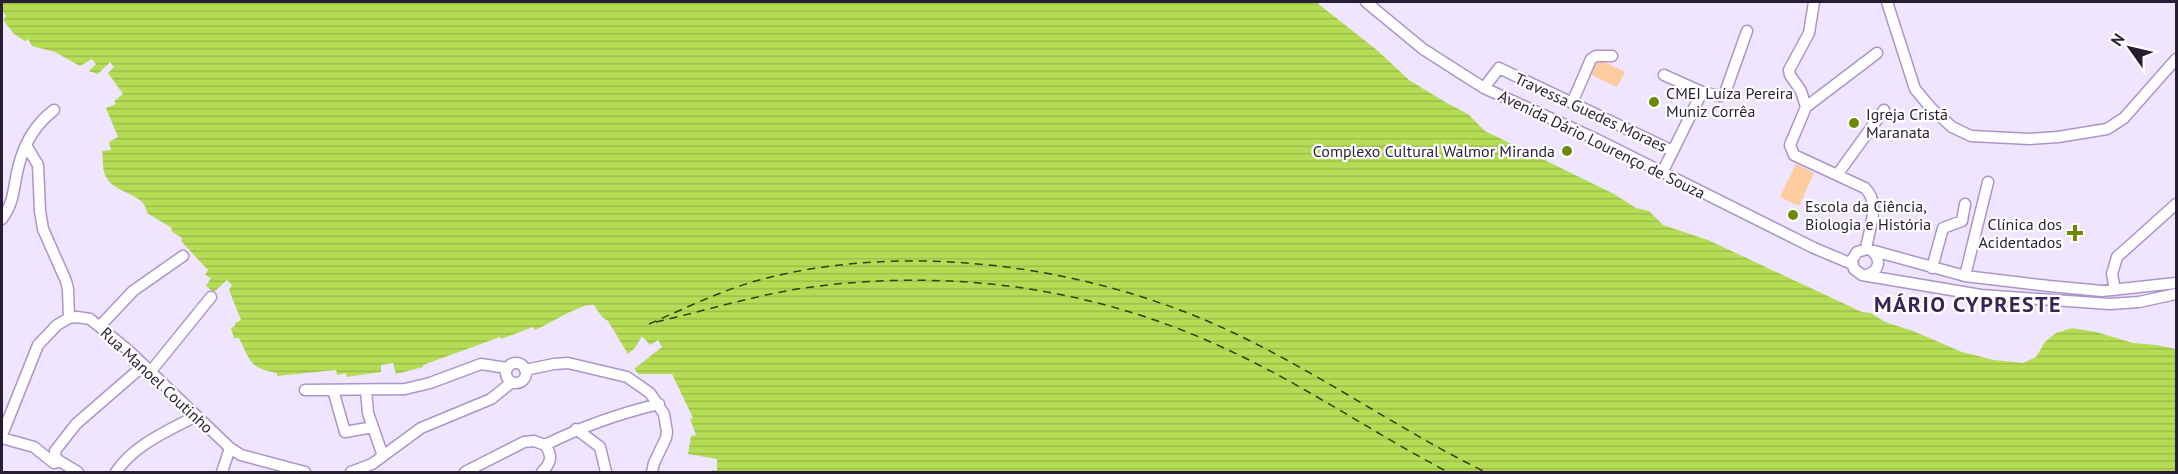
<svg xmlns="http://www.w3.org/2000/svg" width="2178" height="474" font-family="'PT Sans',sans-serif">
  <style>
    .grass { fill: #fdcb9d }
    .water { fill: url(#water-rules) }
    .lines { fill: none; stroke-linecap: round; stroke-linejoin: round }
    .ferry { stroke: #32410a; stroke-width: 1.5; stroke-dasharray: 8 6; stroke-linecap: butt }
    .minor-casing { stroke: #ac94cd; stroke-width: 13 }
    .minor { stroke: #fff; stroke-width: 10 }
    .poi-dot { fill: #6c8a06; stroke: #fff; stroke-width: 2 }
    .labels { text-anchor: middle; dominant-baseline: central; stroke-width: 4.5; stroke-linejoin: round; paint-order: stroke }
    .poi-label { font-size: 16px; fill: #281e34; stroke: #fff; text-anchor: start }
    .street-label { font-size: 16px; fill: #281e34; stroke: #fff }
    .district-label { font-size: 22px; font-weight: bold; letter-spacing: 1.5px; fill: #3a2453; stroke: #fff }
  </style>
  <defs>
    <pattern id="water-rules" width="6" height="5" patternUnits="userSpaceOnUse" patternTransform="scale(1.5)"><rect width="6" height="5" fill="#b5dc55"/><path d="M0 2.5h6" fill="none" stroke="#9cbc4b"/></pattern>
  </defs>
  <rect width="100%" height="100%" fill="#efe5fe"/>
  <path class="grass" d="M1598,59L1625,72L1617,87L1590,74Z
    M1796,164L1814,173L1799,206L1780,197Z"/>
  <path class="water" d="M2,2H1316L1378,51L1409,80L1445,102L1468,114L1485,131L1614,194L1636,208L1649,211L1663,225L1708,240L1862,312L1871,313L1885,322L1913,331L1962,352L1994,360L2023,363L2036,357L2045,342L2056,333L2072,328L2096,332L2133,343L2156,345L2176,349V472H712V470L717,471V459L688,454L691,436L696,435L690,419L693,418L672,374H639L634,369L662,347L658,340L650,345L642,336L635,348L628,354L608,321L602,317L594,305C581,303 550,324 535,330L533,327L501,339L500,337L423,365V367L396,374L393,363L381,365V372L347,377L346,373L337,375L336,370L277,376V373C249,368 251,362 239,338H234L231,328L235,326V323L241,320L229,290L232,285L227,280L214,292L206,286L211,278L205,275L208,270L181,241L182,238L171,231L172,228L147,213C146,194 118,194 108,180C101,171 104,162 102,151L111,150L109,142L118,137L106,108L116,104L114,101L123,94L108,73L114,67L110,62L98,74L89,71L96,64L92,59L80,66L55,52L32,46L28,39L25,41L14,34L3,20L6,16L2,10Z"/>
  <g class="lines">
    <path class="ferry" d="M656,322C703,311 750,297 797,289C944,267 1092,286 1226,349C1303,384 1373,433 1448,472
      M649,324C686,308 724,289 763,279C914,240 1097,267 1236,334C1322,375 1400,430 1485,472"/>
    <defs>
      <path id="minor" d="M1366,2L1423,49L1484,88L1596,139L1814,248L1852,264
        M1814,2L1809,33L1789,70L1790,75L1801,91L1806,107L1790,145L1794,155L1865,188C1881,203 1869,229 1866,249
        M1887,2L1915,89L1931,108L1952,127L1971,136L2030,139L2058,137L2107,129L2124,118L2176,59
        M1664,75L1702,92
        M1484,88L1499,68L1673,151
        M1572,103L1591,59L1596,56H1612
        M1806,107L1877,53
        M26,145L38,165L40,211L43,229L66,281L68,289L69,318
        M1662,173L1702,92L1720,96L1725,93L1747,31
        M1837,175L1884,110
        M2,219C16,200 13,183 20,161C26,140 37,123 54,110
        M1932,268L1943,228L1962,221L1965,204
        M1866,275C1879,272 1882,260 1872,251
        M1965,276L1988,182
        M2176,283L2102,291L2049,286L1965,276L1867,249L1857,252L1852,260L1854,269L1862,275L1981,295L2110,304L2139,302L2176,294
        M2115,290L2112,274L2117,257L2176,204
        M100,326L133,291L183,256
        M506 373a10 10 0 1 1 20 0a10 10 0 1 1-20 0Z
        M525,370L554,364L568,363L627,377L650,393L664,414L667,432L666,438L654,463L652,472
        M151,371L211,297
        M305,390L405,389L430,383L481,364L507,368
        M333,390L345,432L373,427
        M366,391L368,413L383,456
        M576,429L600,447L606,472
        M2,435L38,345L57,325L69,318L77,317L90,319L128,350L230,448L241,455L305,472
        M2,438L34,447L54,463L60,461
        M545,445C583,426 617,414 659,404
        M78,472L56,459L55,451L76,424L144,365
        M116,472C135,444 168,431 196,416
        M222,472L230,448
        M351,472L372,464L421,428L491,399L512,382
        M465,472L524,442L534,441L545,445
        M542,472C551,463 553,456 545,445"/>
    </defs>
    <use href="#minor" class="minor-casing"/>
    <use href="#minor" class="minor"/>
  </g>
  <g class="poi-dot">
    <circle cx="1654" cy="102" r="6"/>
    <circle cx="1854" cy="123" r="6"/>
    <circle cx="1567" cy="151" r="6"/>
    <circle cx="1793" cy="215" r="6"/>
    <path d="M2072 224h6v6h6v6h-6v6h-6v-6h-6v-6h6z"/>
  </g>
  <g class="labels">
    <g class="poi-label">
      <text x="1666" y="93">CMEI Luíza Pereira<tspan x="1666" dy="18">Muniz Corrêa</tspan></text>
      <text x="1866" y="114">Igreja Cristã<tspan x="1866" dy="18">Maranata</tspan></text>
      <text x="1555" y="151" text-anchor="end">Complexo Cultural Walmor Miranda</text>
      <text x="1805" y="206">Escola da Ciência,<tspan x="1805" dy="18">Biologia e História</tspan></text>
      <text x="2062" y="224" text-anchor="end">Clínica dos<tspan x="2062" dy="18">Acidentados</tspan></text>
    </g>
    <g class="street-label">
      <text transform="translate(1591 112) rotate(25)">Travessa Guedes Moraes</text>
      <text transform="translate(1602 144) rotate(26)">Avenida Dário Lourenço de Souza</text>
      <text transform="translate(157 380) rotate(43)">Rua Manoel Coutinho</text>
    </g>
    <g class="district-label">
      <text x="1968" y="304">MÁRIO CYPRESTE</text>
    </g>
  </g>
  <rect width="2178" height="474" fill="none" stroke="#281e34" stroke-width="6"/>
  <g transform="translate(2130 48) rotate(304)" stroke="#ffffff" stroke-width="4.5" paint-order="stroke">
  <path d="M0-4.5L10 22L0 15L-10 22Z" fill="#281e34"/>
  <text y="-9" font-size="16" font-weight="bold" text-anchor="middle" fill="#281e34">N</text>
  </g>
</svg>
